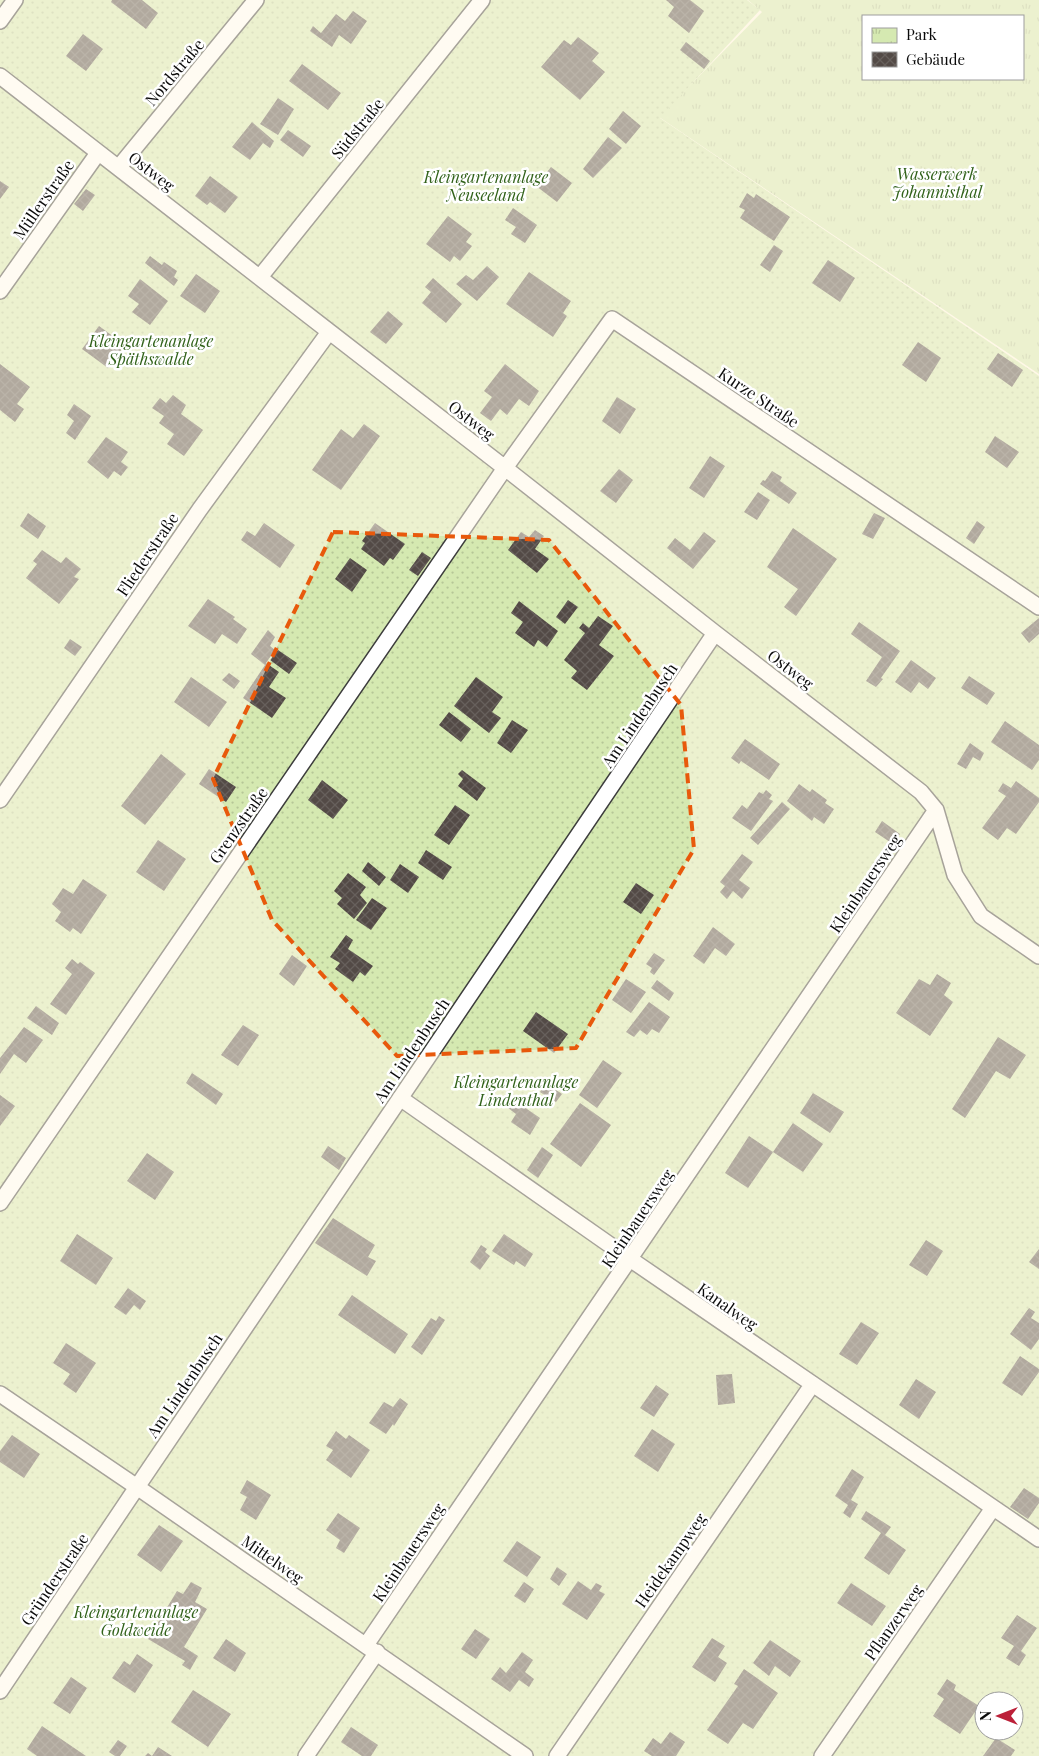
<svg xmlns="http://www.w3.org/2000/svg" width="1039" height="1756" font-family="'Playfair Display',serif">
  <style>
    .park { fill: url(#park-tufts); fill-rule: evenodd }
    .garden { fill: url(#garden-dots); fill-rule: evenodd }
    .building { fill: url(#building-cross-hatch) }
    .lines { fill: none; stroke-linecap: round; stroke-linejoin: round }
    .lane-casing { stroke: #3d3d3d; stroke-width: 18 }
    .lane { stroke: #fff; stroke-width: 15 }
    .marked { fill: none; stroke: #e8590c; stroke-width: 4; stroke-dasharray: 10 6; stroke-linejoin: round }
    .labels { text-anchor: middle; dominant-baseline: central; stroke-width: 5; stroke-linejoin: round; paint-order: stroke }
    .street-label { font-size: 16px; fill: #0a0a0a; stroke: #fff }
    .park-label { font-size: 16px; font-style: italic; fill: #31621a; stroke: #fff }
  </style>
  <defs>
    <pattern id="park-tufts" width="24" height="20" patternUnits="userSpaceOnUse" patternTransform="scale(1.25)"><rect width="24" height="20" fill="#d5e9b1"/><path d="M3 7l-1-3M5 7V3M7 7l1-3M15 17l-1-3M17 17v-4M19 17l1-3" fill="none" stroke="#b6c697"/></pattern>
    <pattern id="garden-dots" width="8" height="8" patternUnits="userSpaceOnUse" patternTransform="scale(1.25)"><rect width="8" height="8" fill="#d5e9b1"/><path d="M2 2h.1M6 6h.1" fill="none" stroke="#b6c697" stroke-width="1.8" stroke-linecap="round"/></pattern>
    <pattern id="building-cross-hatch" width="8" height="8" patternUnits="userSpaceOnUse" patternTransform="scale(1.25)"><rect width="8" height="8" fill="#534a46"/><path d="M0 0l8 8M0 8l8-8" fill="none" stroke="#67605c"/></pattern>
  </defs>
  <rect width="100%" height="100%" fill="#fff8e7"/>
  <path class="park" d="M748,0H1039V374L659,117L762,12ZM863,16H1023V79H863Z"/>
  <path class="garden" d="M0,0H747L760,10L660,118L1039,376V1756H0ZM984,1701H1014V1731H984Z"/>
  <path class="building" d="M112,0H142L158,13L146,29L111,2Z
    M666,0H690L704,11L689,33L668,16L674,7Z
    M353,11L367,21L351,44L339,35L332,47L310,31L313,26L321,33L336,14L345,21Z
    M83,34L103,49L86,71L66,56Z
    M578,37L599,53L592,61L605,72L580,100L541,67L564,40L571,45Z
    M686,42L710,61L704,69L680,50Z
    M302,64L341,93L328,110L289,81Z
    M278,98L294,109L278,135L260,124Z
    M623,111L641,126L626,144L609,129Z
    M252,122L274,141L270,148L263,143L250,160L232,147Z
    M288,130L311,146L303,157L280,140Z
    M608,137L622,148L593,178L583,169Z
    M551,167L572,183L557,202L536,186Z
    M210,176L238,197L225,213L210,202L207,205L195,196Z
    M0,181L9,187L0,199Z
    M86,189L95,195L83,211L74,204Z
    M747,193L754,198L756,194L790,217L774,241L740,218L745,210L739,207Z
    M513,208L537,225L525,243L511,234L516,227L505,220Z
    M448,216L472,234L466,242L472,246L460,261L454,256L450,262L426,244Z
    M774,245L783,251L770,272L760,265Z
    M150,256L162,265L164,262L177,271L174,277L178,280L174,286L145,263Z
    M828,260L855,278L840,302L812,283Z
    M487,266L499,277L477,301L456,284L466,275L473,280Z
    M529,272L571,301L563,313L567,316L553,337L506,304Z
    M196,274L220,291L205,313L180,296Z
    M433,278L462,304L446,323L422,303L431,292L425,287Z
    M140,279L168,301L150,325L132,312L139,304L128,296Z
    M388,311L403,324L386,344L370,332Z
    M99,326L125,345L108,368L82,349Z
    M918,342L941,358L926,382L902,365Z
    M998,353L1023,370L1012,387L987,369Z
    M0,364L30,387L17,404L24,409L15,422L0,410Z
    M505,364L539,391L529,406L519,399L507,415L500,409L491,421L480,413L492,397L484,391Z
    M173,395L186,405L181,414L203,430L184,456L167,444L174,434L159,423L164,416L152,408L160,398L166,403Z
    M617,397L636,409L620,434L602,421Z
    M74,404L91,416L75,440L66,433L74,421L67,415Z
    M364,424L380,436L341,490L312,470L341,429L353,438Z
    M995,436L1019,452L1007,468L985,452Z
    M106,437L128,452L121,462L128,467L121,476L114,471L108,479L87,462Z
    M710,456L725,466L704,498L689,488Z
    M619,469L633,480L616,503L600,491Z
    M772,471L782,477L780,481L797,493L789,504L760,484L763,480L765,481Z
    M758,492L770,500L757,520L744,512Z
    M28,513L46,526L38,539L20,526Z
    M874,513L885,518L873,539L862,534Z
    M977,521L985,527L974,544L966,538Z
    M264,523L295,545L280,568L241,540L247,531L255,536Z
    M375,523L405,544L393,560L390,558L384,566L361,549L365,543L362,541Z
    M793,528L837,559L796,616L784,607L798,589L767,567Z
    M535,530L544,536L535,549L549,559L537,573L508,550L521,532L529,537Z
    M704,532L716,541L693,569L667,548L675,538L690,550Z
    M42,550L61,563L66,557L81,569L74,577L79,579L59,604L26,578L37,564L33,561Z
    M422,552L431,558L418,576L409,570Z
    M350,558L367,570L352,592L335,579Z
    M208,599L235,617L233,619L247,629L237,644L222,634L215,644L188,626Z
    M568,600L578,607L565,624L556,617Z
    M519,601L558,631L547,647L538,640L534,647L515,633L523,622L511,613Z
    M598,616L613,626L599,645L614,656L587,690L571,678L577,671L564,660L585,633L579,628L583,623L589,628Z
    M1039,618V634L1029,643L1021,633Z
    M859,622L900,651L881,678L883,679L876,687L866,681L882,657L851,634Z
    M268,630L275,637L270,646L275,650L266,663L279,672L269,687L286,698L272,718L243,698L265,665L251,654Z
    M70,639L82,647L75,656L64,648Z
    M278,650L297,663L289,674L270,660Z
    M911,660L936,678L928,689L919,682L911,693L895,682Z
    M229,673L240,681L234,689L222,680Z
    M969,676L995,693L987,705L961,688Z
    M191,677L227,702L209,727L174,702Z
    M476,677L503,697L492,712L501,718L489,733L454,706Z
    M449,712L471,729L461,742L439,725Z
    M512,720L528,730L511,753L497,743Z
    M1005,721L1039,745V760L1032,770L991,742Z
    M745,739L780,764L769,780L741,761L739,764L731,758Z
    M970,743L984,753L980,761L973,757L966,769L957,764Z
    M161,754L186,774L145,825L121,806Z
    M209,769L236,787L226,802L199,784Z
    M462,770L486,788L477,801L458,786L463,779L458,774Z
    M322,780L348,800L333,819L308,800Z
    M1016,781L1039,798V802L1016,834L1007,828L998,840L982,828L1006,796L998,791L1003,783L1011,788Z
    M799,784L810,792L812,789L827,800L825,803L834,809L824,824L814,817L812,821L787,801Z
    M766,790L772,795L769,799L773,801L751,831L732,818L742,805L747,809L759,792L763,794Z
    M782,802L790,809L758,845L750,838Z
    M455,805L470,815L449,845L434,835Z
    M882,821L900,834L893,844L875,832Z
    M158,840L186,859L164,891L136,872Z
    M426,850L452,867L443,880L418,863Z
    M742,854L753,862L739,880L750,888L742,899L733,891L727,899L720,892L725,886L720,882Z
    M368,862L386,877L379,886L362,871Z
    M400,864L419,877L408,893L390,880Z
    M348,873L366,887L360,895L367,903L354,919L337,904L342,898L334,891Z
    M83,879L107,895L81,934L73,928L70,932L55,921L61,912L52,904L63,888L73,894Z
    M636,883L654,895L641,914L623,902Z
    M372,898L387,908L371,930L356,920Z
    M713,927L735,944L726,956L715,948L704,964L693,956Z
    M346,935L353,940L348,949L373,966L365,976L360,972L353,982L335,969L340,963L330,957Z
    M654,953L665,960L654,975L650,972L652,968L646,964Z
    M292,955L307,966L294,986L279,974Z
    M72,959L78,964L80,962L95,973L66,1015L50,1004L72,974L65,968Z
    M937,974L951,983L944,995L953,1002L930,1036L896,1013L919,979L930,985Z
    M626,979L646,992L631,1013L612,1000Z
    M657,980L674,993L669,1001L651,988Z
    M649,1002L670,1017L659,1033L652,1029L647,1035L640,1030L634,1037L626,1032Z
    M36,1006L59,1023L52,1035L27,1018Z
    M536,1012L568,1034L554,1053L523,1031Z
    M243,1025L259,1035L238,1066L221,1055Z
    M24,1027L43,1040L26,1063L14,1054L0,1074V1058Z
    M998,1037L1026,1055L1010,1079L996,1071L965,1118L952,1109Z
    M603,1060L622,1073L597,1108L579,1095Z
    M192,1073L223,1094L216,1105L186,1083Z
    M546,1083L562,1094L556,1102L540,1092Z
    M813,1093L844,1112L830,1133L800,1113Z
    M0,1095L15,1106L0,1126Z
    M514,1100L540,1118L530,1135L511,1122L516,1114L508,1108Z
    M580,1103L611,1125L581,1167L550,1144Z
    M793,1123L823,1144L803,1172L773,1152Z
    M749,1136L773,1152L748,1188L725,1173Z
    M328,1146L346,1158L339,1170L321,1157Z
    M542,1147L553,1155L538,1178L527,1170Z
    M147,1153L174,1172L155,1200L127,1181Z
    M333,1218L375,1245L368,1257L376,1261L367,1276L315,1243Z
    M77,1234L113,1258L96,1285L60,1261Z
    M504,1234L533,1254L525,1267L516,1261L514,1265L492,1251Z
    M926,1240L943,1251L927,1276L909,1265Z
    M481,1245L487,1249L485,1252L490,1256L480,1270L470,1262Z
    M1039,1249V1269L1029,1262Z
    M128,1288L146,1301L140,1310L134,1305L126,1315L114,1307Z
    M352,1295L408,1334L395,1354L338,1315Z
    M1029,1308L1035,1312L1031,1318L1039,1323V1339L1031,1350L1010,1334Z
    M439,1316L445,1320L422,1355L411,1347L431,1318L436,1321Z
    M861,1322L879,1333L857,1365L839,1354Z
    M66,1343L96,1363L76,1393L63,1384L70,1374L53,1363Z
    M1020,1356L1039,1369V1372L1022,1396L1002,1383Z
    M732,1374L735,1403L718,1405L716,1375Z
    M916,1379L936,1392L919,1419L899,1405Z
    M656,1385L669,1394L654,1417L640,1408Z
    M400,1398L408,1404L394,1426L393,1424L386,1434L369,1423L384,1402L393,1407Z
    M652,1429L675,1444L658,1472L634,1456Z
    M336,1431L346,1439L349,1435L370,1450L351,1478L326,1460L333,1450L326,1446Z
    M12,1435L40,1454L24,1478L0,1462V1451Z
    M852,1469L864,1477L851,1500L858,1504L850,1518L843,1513L848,1505L835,1496Z
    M247,1480L271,1495L256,1520L240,1510L247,1497L240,1493Z
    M1024,1488L1039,1498V1503L1028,1519L1010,1507Z
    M866,1511L891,1527L885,1535L906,1550L889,1575L864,1558L881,1533L861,1519Z
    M338,1513L360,1528L344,1553L336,1548L340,1540L326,1530Z
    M159,1525L183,1541L161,1572L137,1555Z
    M517,1541L541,1557L527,1577L503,1561Z
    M557,1567L567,1574L559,1586L550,1579Z
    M578,1581L591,1590L596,1583L602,1586L599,1591L605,1594L587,1620L562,1604Z
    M191,1582L202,1588L195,1602L207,1609L184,1647L198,1656L190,1670L182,1665L185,1661L148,1639L177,1591L183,1594Z
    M524,1582L534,1589L525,1603L514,1596Z
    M851,1583L886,1606L872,1626L837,1603Z
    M1017,1615L1037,1628L1021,1651L1026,1655L1019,1666L1006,1658L1014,1646L1001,1638Z
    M475,1629L490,1639L476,1659L461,1649Z
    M712,1638L725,1646L718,1657L727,1663L715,1682L692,1667Z
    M226,1639L246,1653L235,1672L213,1658Z
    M770,1640L801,1661L790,1677L775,1666L769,1676L753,1663Z
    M522,1652L533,1660L525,1672L534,1679L529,1687L519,1680L510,1692L491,1679L500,1667L506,1673Z
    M137,1654L153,1665L135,1693L112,1678L124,1661L130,1665Z
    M744,1669L778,1693L753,1729L743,1723L728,1744L707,1730L738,1686L734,1684Z
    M71,1677L87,1688L70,1714L53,1703Z
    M947,1679L956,1685L954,1690L979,1706L960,1734L933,1716L944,1699L937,1694Z
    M193,1690L231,1714L208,1747L171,1722Z
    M42,1726L86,1756H37L27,1749Z
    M351,1727L378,1745L371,1756H362L341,1742Z
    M670,1732L685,1742L676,1756H652L644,1751L653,1738L661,1744Z
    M996,1738L1015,1750L1011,1756H983Z
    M118,1740L127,1746L120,1756H115L109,1752Z
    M158,1747L172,1756H145L148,1753L152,1756Z"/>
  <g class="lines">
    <defs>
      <path id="lane" d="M0,21L15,0
        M0,76L505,468L715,633L921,792L936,810L955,875L981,916L1039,956
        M119,167L256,0
        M260,277L482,0
        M0,291L98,153
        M0,800L200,509L329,332
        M400,1098L630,1259L1039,1539
        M0,1203L505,468L612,319L1039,607
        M0,1394L137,1487L525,1756
        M366,1645L936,810
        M0,1691L137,1487L715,633
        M306,1756L377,1652
        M557,1756L812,1385
        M822,1756L993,1508"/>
    </defs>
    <use href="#lane" class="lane-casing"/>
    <use href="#lane" class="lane"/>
  </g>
  <path d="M0 0H1039V1756H0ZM333,532L549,540L681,705L694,849L576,1048L397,1056L272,920L213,779Z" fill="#fff8e7" fill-opacity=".55" fill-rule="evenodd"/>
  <path class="marked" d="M333,532L549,540L681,705L694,849L576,1048L397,1056L272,920L213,779Z"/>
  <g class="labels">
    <g class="street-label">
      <text transform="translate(174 72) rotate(-50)">Nordstraße</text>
      <text transform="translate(357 128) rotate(-51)">Südstraße</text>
      <text transform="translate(152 171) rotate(38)">Ostweg</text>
      <text transform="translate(43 199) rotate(-55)">Müllerstraße</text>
      <text transform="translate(759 397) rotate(34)">Kurze Straße</text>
      <text transform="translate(472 420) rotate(38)">Ostweg</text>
      <text transform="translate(147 554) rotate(-56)">Fliederstraße</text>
      <text transform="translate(791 669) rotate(38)">Ostweg</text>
      <text transform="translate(639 715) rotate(-56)">Am Lindenbusch</text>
      <text transform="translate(238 825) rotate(-55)">Grenzstraße</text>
      <text transform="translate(865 883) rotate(-56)">Kleinbauersweg</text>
      <text transform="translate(411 1050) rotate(-56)">Am Lindenbusch</text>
      <text transform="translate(637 1218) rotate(-56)">Kleinbauersweg</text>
      <text transform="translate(728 1306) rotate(35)">Kanalweg</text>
      <text transform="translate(184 1385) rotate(-56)">Am Lindenbusch</text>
      <text transform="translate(408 1552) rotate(-56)">Kleinbauersweg</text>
      <text transform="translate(273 1559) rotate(35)">Mittelweg</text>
      <text transform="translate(670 1560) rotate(-55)">Heidekampweg</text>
      <text transform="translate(54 1579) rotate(-56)">Gründerstraße</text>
      <text transform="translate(893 1622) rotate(-55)">Pflanzerweg</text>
    </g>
    <g class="park-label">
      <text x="937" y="173">Wasserwerk<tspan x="937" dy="18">Johannisthal</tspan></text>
      <text x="486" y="176">Kleingartenanlage<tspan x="486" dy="18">Neuseeland</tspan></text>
      <text x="151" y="340">Kleingartenanlage<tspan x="151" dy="18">Späthswalde</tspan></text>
      <text x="516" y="1081">Kleingartenanlage<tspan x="516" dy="18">Lindenthal</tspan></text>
      <text x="136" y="1611">Kleingartenanlage<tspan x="136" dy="18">Goldweide</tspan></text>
    </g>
  </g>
  <rect x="862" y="15" width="162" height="65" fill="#ffffff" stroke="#9d9d9d"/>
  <rect x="872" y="28" width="25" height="15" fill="url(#park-tufts)" stroke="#9d9d9d"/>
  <text x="906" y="40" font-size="15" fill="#0a0a0a">Park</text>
  <rect x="872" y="52" width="25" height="15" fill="url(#building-cross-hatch)" stroke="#9d9d9d"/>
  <text x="906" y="65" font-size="15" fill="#0a0a0a">Gebäude</text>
  <g transform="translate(999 1716) rotate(270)"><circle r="24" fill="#ffffff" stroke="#9d9d9d"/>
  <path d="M0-4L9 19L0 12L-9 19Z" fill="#bc2039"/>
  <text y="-8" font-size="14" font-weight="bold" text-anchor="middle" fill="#0a0a0a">N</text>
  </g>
</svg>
